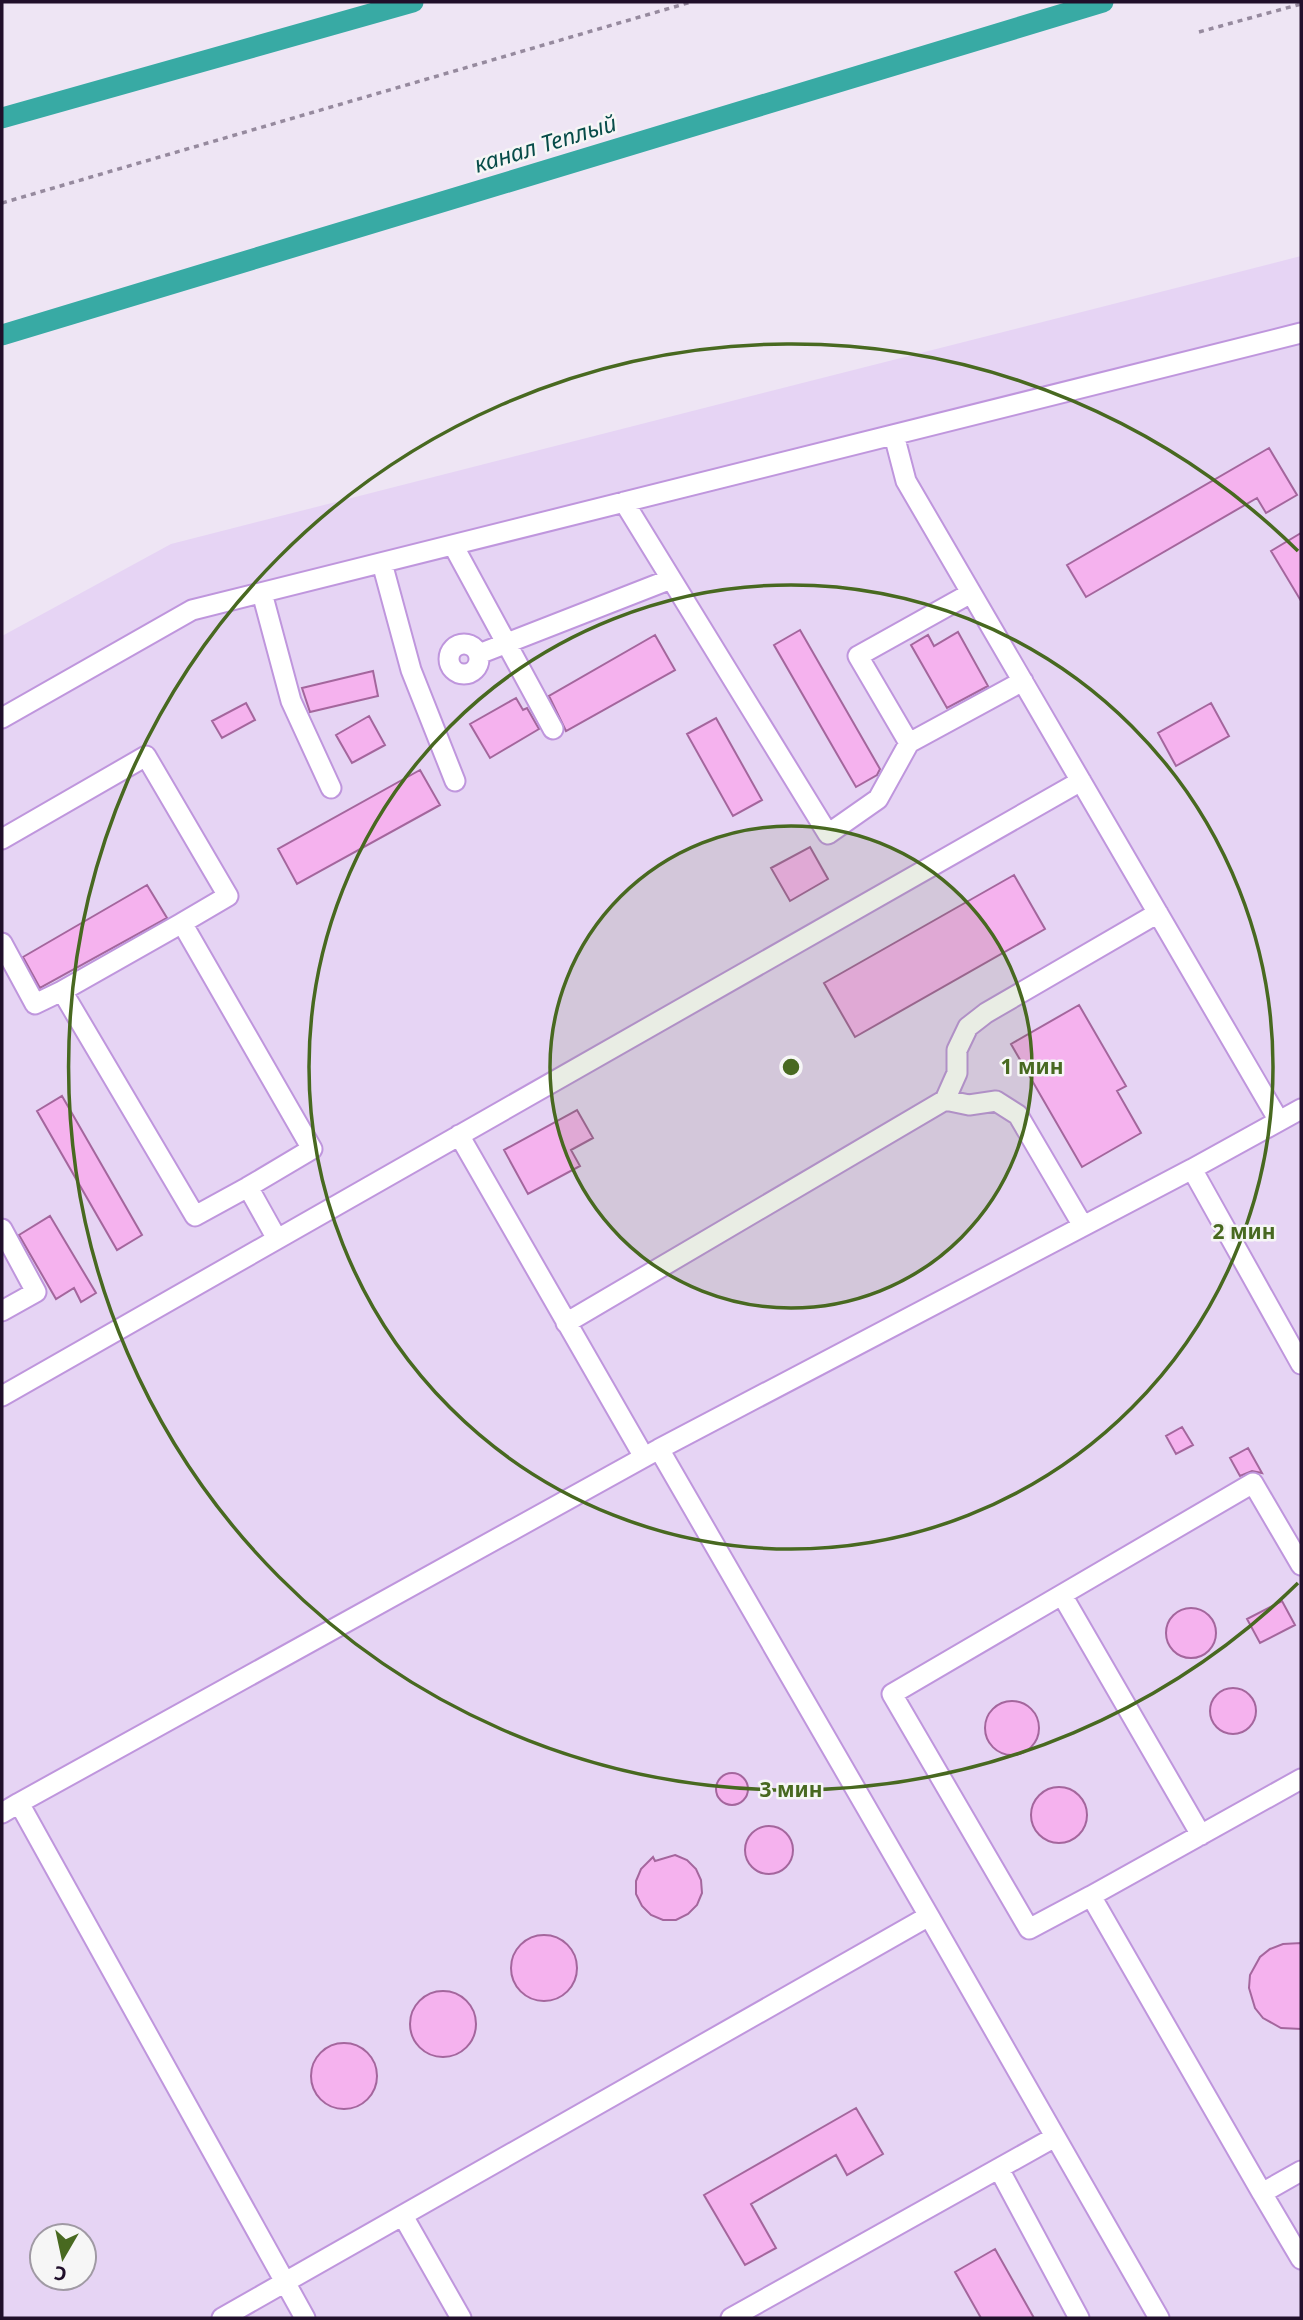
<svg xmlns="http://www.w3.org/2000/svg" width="1303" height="2320" font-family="'Noto Sans',sans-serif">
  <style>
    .built { fill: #e6d4f4; fill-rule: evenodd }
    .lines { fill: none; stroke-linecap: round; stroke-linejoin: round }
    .canal { stroke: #38aaa4; stroke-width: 21 }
    .building { fill: #f5b2ee; stroke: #a4669d; stroke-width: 2 }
    .minor-casing { stroke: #bf96dd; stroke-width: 23 }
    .path { stroke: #968a9e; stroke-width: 3.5; stroke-dasharray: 5 5; stroke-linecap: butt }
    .minor { stroke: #fff; stroke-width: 19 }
    .ring { fill: none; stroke: #486920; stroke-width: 3.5 }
    .labels { text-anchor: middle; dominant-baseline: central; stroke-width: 5; stroke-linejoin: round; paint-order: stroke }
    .water-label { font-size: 23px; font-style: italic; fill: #074c49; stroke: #f6f6f6 }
    .centre { fill: #486920; stroke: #f6f6f6; stroke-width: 3.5 }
    .ring-label { font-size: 21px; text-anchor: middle; font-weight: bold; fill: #486920; stroke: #f6f6f6; stroke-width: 5; stroke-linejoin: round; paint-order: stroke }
  </style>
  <rect width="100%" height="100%" fill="#eee5f4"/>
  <path class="built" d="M1301,256V2318H2V636L171,544ZM42,2236H84V2278H42Z"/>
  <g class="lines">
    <path class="canal" d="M2,118L413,2
      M2,335L1103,2"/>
  </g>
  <path class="building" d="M1269,448L1297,495L1266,513L1257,498L1086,597L1067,565Z
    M1301,533V601L1271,551Z
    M800,630L880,769L877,775L856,787L774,645Z
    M958,632L988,686L947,708L911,645L928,635L934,646Z
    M655,635L675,670L566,731L549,696Z
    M373,671L378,696L310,712L302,688Z
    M516,698L523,710L527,708L539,729L490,758L470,724Z
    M246,703L255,720L222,738L212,721Z
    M1211,703L1229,736L1176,766L1158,733Z
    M369,716L385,745L352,763L336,735Z
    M716,718L762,800L733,816L687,734Z
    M420,770L440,805L297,884L278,849Z
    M810,847L828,879L790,901L771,868Z
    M1014,875L1045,929L855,1037L824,983Z
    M147,885L167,918L40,988L23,957Z
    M1079,1005L1126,1086L1117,1091L1141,1133L1082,1167L1011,1044Z
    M62,1096L142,1235L117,1250L37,1111Z
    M577,1110L593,1138L571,1150L580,1166L528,1194L504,1150Z
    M50,1216L96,1293L81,1302L74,1288L56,1299L19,1235Z
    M1182,1427L1193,1445L1176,1454L1166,1436Z
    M1248,1448L1262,1473L1252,1471L1240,1476L1230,1458Z
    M1282,1601L1295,1625L1260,1643L1247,1619Z
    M1166 1633a25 25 0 1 1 50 0a25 25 0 1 1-50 0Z
    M1210 1711a23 23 0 1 1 46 0a23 23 0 1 1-46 0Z
    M985 1728a27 27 0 1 1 54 0a27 27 0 1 1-54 0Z
    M716 1789a16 16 0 1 1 32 0a16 16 0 1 1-32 0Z
    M1031 1815a28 28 0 1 1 56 0a28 28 0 1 1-56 0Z
    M745 1850a24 24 0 1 1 48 0a24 24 0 1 1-48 0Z
    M675,1855L687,1860L696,1869L701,1880L702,1893L697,1905L688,1914L676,1920H663L651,1915L642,1906L636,1894V1881L641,1869L653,1857L655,1861Z
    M511 1968a33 33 0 1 1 66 0a33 33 0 1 1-66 0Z
    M1301,1943V2029L1281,2028L1263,2018L1255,2008L1249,1988L1250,1975L1260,1957L1270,1949L1283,1944Z
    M410 2024a33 33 0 1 1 66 0a33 33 0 1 1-66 0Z
    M311 2076a33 33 0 1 1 66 0a33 33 0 1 1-66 0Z
    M856,2108L883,2154L847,2175L836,2155L751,2204L776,2248L745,2265L704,2195Z
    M995,2249L1034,2318H981L955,2272Z"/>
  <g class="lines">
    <defs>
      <path id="minor" d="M894,435L906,481L1279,1121
        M624,502L828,834L878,799L909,743L1023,681
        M453,545L553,729
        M382,563L411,670L455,781
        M262,593L291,701L331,788
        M449 659a15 15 0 1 1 30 0a15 15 0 1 1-30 0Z
        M479,654L671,579
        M2,718L192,610L1301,333
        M909,743L858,656L971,593
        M2,839L146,756L228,896L182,923
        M2,943L35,1004L62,991
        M945,1100L969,1105L996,1101L1018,1115L1083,1226
        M459,1135L644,1457
        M1192,1169L1301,1109
        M248,1187L312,1149L182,923L62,991L195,1216L248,1187L277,1239
        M2,1229L36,1292L2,1311
        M566,1323L945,1100L957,1073V1050L968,1027L986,1013L1158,913
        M2,1396L1081,781
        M659,1449L1192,1169L1301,1364
        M1062,1595L1201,1835
        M1301,1779L1091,1896L1262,2193L1301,2171
        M19,1803L659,1449L929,1916L222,2318
        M2,1813L19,1803L305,2318
        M1091,1896L1029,1929L892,1694L1253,1483L1301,1565
        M929,1916L1159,2318
        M999,2169L1079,2318
        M1262,2193L1301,2259
        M403,2216L461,2318
        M731,2318L1055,2137"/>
    </defs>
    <use href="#minor" class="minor-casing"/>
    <path class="path" d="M1199,32L1301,4
      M2,203L691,2"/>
    <use href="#minor" class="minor"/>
  </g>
  <circle cx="791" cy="1067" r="241" fill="#486920" fill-opacity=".12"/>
  <g class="ring">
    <circle cx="791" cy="1067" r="241"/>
    <circle cx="791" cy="1067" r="482"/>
    <path d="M1298 1583A723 723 0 1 1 1298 551"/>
  </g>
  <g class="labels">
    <g class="water-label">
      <text transform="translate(545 143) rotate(-17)">канал Теплый</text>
    </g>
  </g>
  <circle cx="791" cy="1067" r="10" class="centre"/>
  <g class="ring-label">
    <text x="1032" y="1074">1 мин</text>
    <text x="1244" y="1239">2 мин</text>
    <text x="791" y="1797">3 мин</text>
  </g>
  <rect width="1303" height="2320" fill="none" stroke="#200f2a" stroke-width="7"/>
  <g transform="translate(63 2257) rotate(189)"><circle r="33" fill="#f6f6f6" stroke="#a09aa4" stroke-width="2"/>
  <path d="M0-5L12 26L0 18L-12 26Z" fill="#486920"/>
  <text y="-10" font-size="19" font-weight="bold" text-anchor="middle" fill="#200f2a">С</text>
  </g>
</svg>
